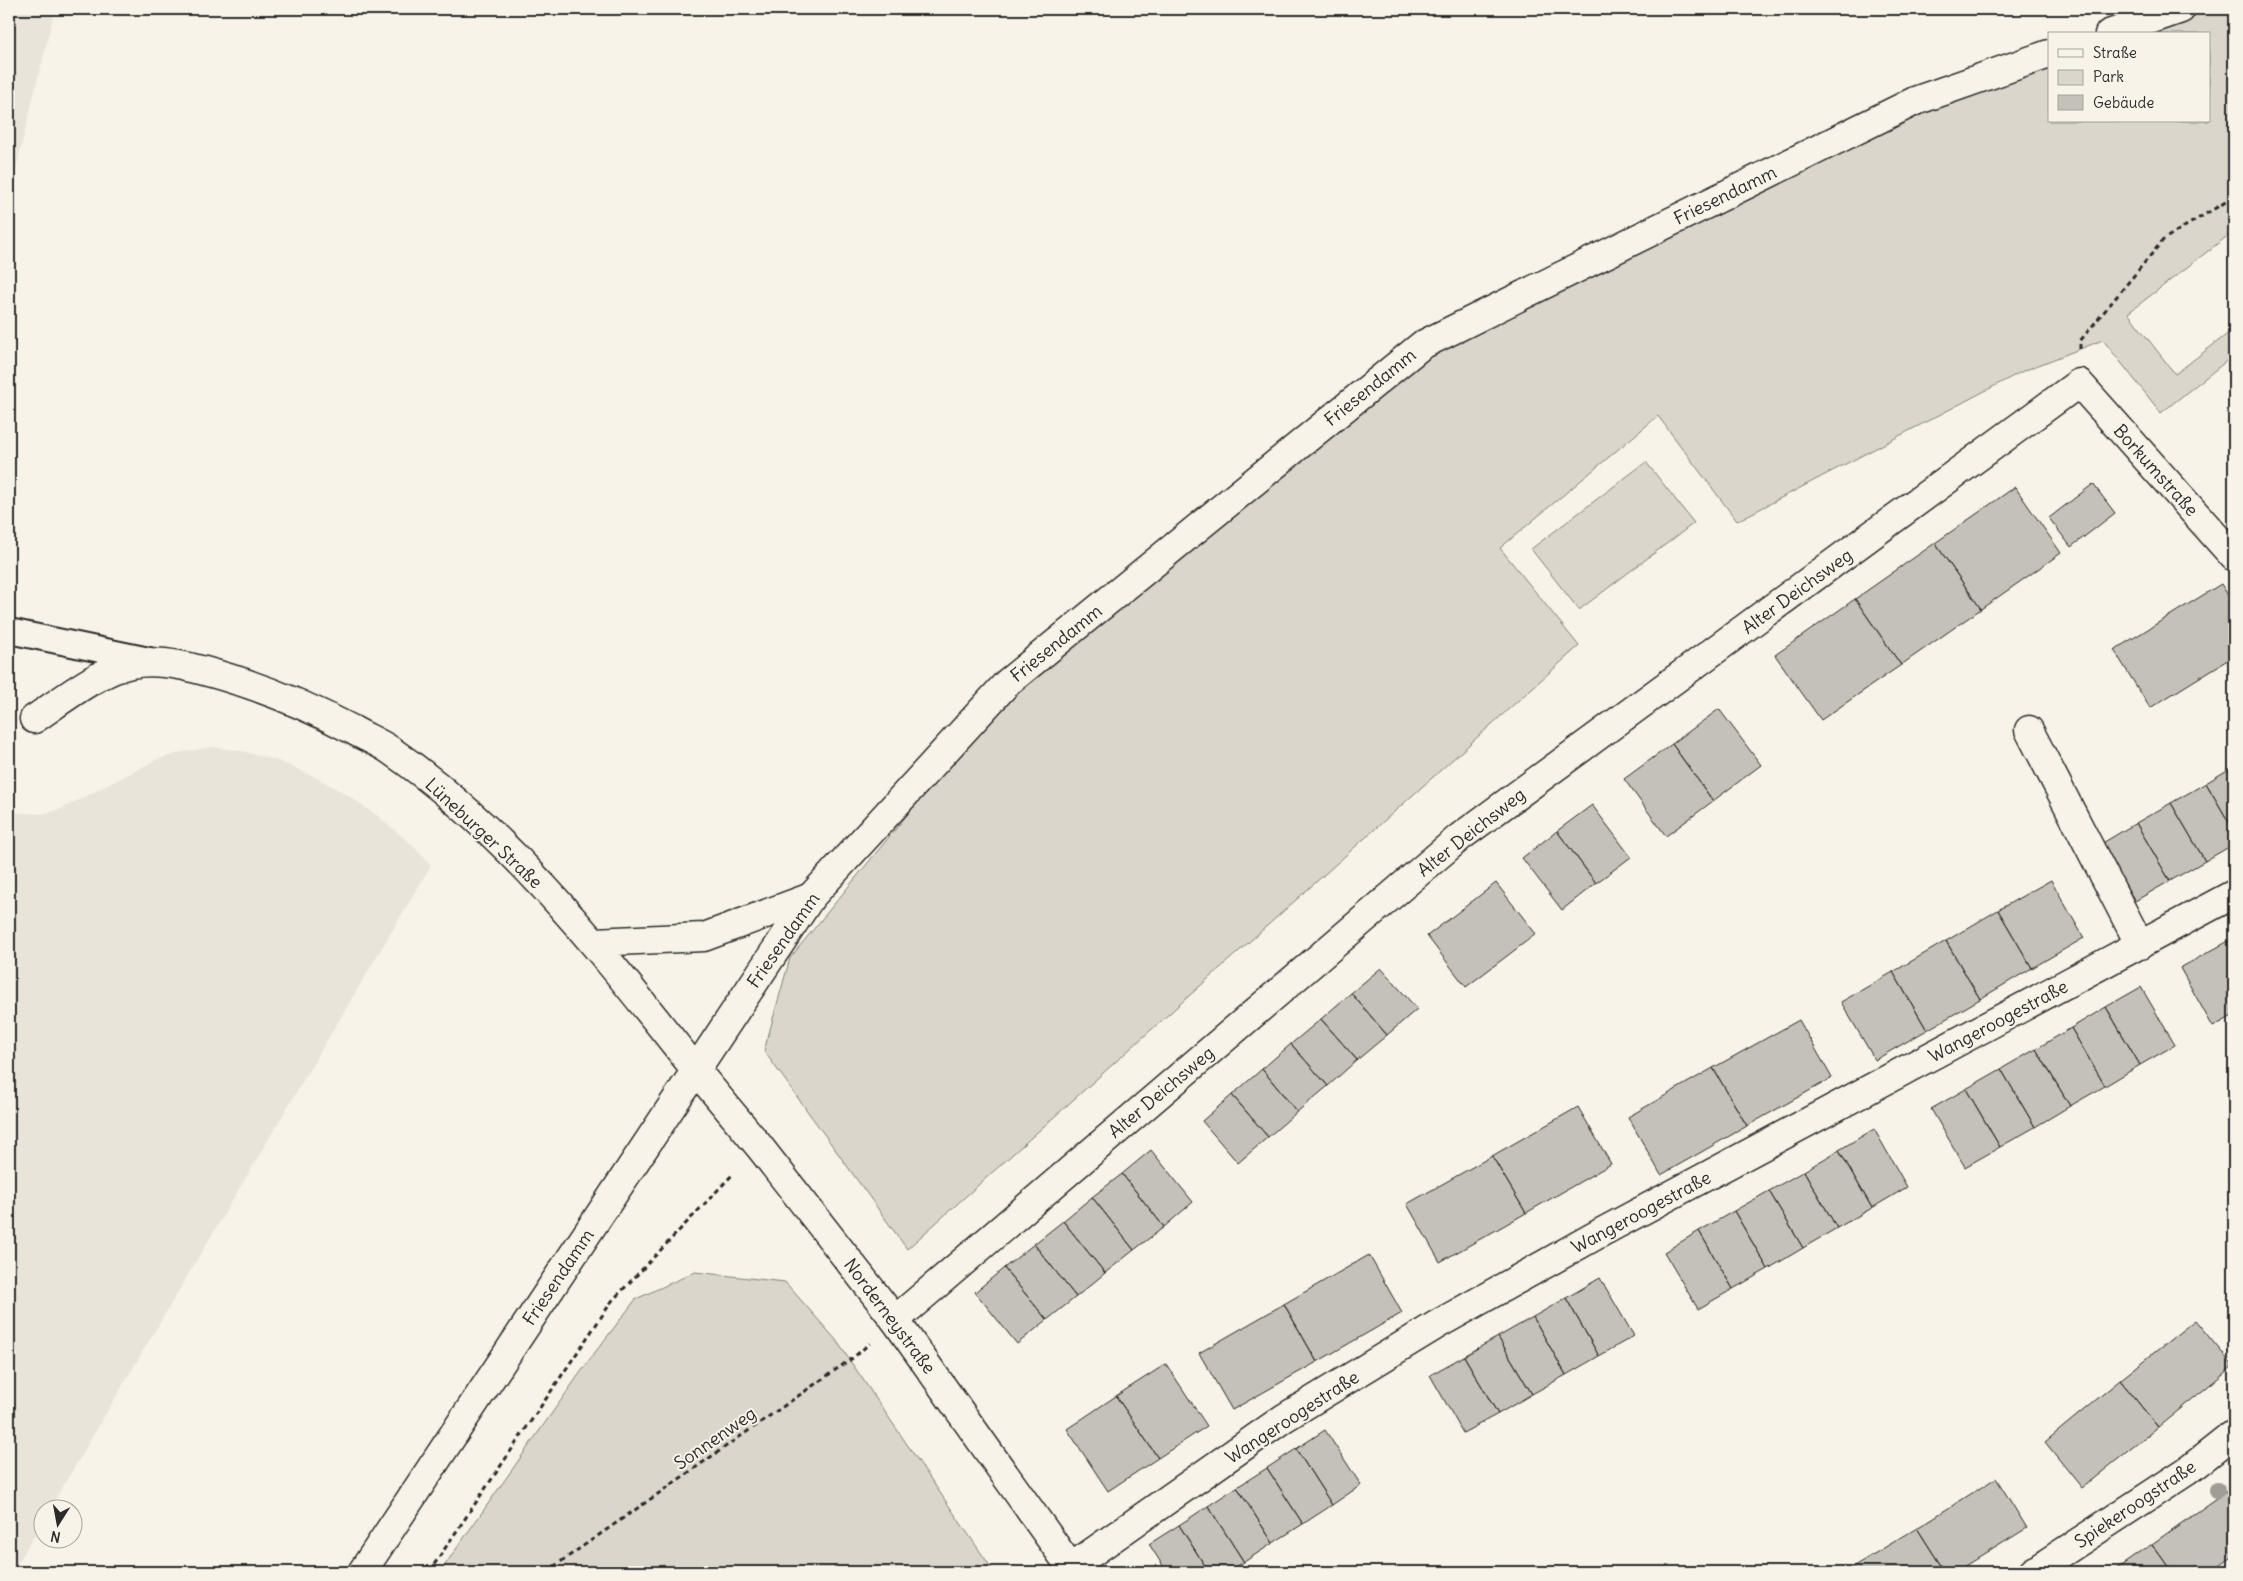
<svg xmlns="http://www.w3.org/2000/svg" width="2243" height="1581" font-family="Delius,sans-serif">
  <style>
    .built { fill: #e8e4da }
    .green { fill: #dad6cc; stroke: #82807c }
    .building { fill: #c4c1b9; stroke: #2b2b2b }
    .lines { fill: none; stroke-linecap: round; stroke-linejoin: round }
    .service-casing { stroke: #2b2b2b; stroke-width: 28 }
    .minor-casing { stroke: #2b2b2b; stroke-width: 31 }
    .tertiary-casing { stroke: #2b2b2b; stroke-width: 31 }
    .secondary-casing { stroke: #2b2b2b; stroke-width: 31 }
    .path { stroke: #2b2b2b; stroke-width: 3; stroke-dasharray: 5 4; stroke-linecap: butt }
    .service { stroke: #f7f3e8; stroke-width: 24 }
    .minor { stroke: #f7f3e8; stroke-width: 28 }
    .tertiary { stroke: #f7f3e8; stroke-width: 28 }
    .secondary { stroke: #f7f3e8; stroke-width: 28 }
    .tree { fill: #9f9d96 }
    .labels { text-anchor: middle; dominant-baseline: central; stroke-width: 4; stroke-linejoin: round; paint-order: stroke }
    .street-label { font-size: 18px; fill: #2b2b2b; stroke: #f7f3e8 }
  </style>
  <rect width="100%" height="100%" fill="#f7f3e8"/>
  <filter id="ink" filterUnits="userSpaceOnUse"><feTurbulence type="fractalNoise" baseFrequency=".02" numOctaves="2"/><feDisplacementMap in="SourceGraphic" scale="10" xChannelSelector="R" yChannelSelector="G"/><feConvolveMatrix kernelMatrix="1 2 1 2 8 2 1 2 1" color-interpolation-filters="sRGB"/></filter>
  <g filter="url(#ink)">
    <path class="built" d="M9,9H55L9,196Z
      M212,747L242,751L278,761L313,776L348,795L379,817L410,843L431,865L50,1508H42V1522L13,1572H9V811L20,813L42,814L61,809L158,759L183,752Z"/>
    <path class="green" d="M2200,9H2234V239L2230,234L2128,313L2175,374L2234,329V355L2161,413L2103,340L2023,371L1737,521L1658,416L1500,548L1579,646L907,1249L764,1051L790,958L1012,687L1422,354L1917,107L2049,61V121H2209V34H2128Z
      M1646,462L1694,523L1579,610L1531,549Z
      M695,1272L785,1282L836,1340L994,1572H440L590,1359L636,1299Z"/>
    <path class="building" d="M2093,484L2115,513L2071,547L2049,518Z
      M2015,487L2061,553L1981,609L1935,543Z
      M1935,543L1981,609L1901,665L1855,599Z
      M2221,584L2234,605V656L2150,708L2114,650Z
      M1855,599L1901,665L1821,720L1775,655Z
      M1719,709L1761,765L1713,801L1672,744Z
      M1672,744L1713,801L1666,836L1624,779Z
      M2234,766V831L2206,783Z
      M2206,783L2234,831V844L2205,861L2171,803Z
      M2171,803L2205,861L2170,881L2136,823Z
      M1592,805L1631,857L1596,883L1557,831Z
      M2136,823L2170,881L2135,901L2101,844Z
      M1557,831L1596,883L1562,910L1522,858Z
      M2051,880L2084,938L2032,968L1998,910Z
      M1496,883L1536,934L1466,987L1427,936Z
      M1998,910L2032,968L1980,999L1946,941Z
      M2234,938V1015L2213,1027L2180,968Z
      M1946,941L1980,999L1927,1030L1893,972Z
      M1381,968L1417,1009L1387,1035L1351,993Z
      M1893,972L1927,1030L1875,1060L1841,1002Z
      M2141,987L2175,1045L2140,1065L2106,1007Z
      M1351,993L1387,1035L1357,1060L1321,1019Z
      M2106,1007L2140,1065L2105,1086L2071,1028Z
      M1321,1019L1357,1060L1328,1086L1291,1044Z
      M1799,1020L1832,1078L1747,1126L1713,1068Z
      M2071,1028L2105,1086L2070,1106L2036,1049Z
      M1291,1044L1328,1086L1297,1112L1262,1069Z
      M2036,1049L2070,1106L2035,1127L2001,1069Z
      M1713,1068L1747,1126L1661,1175L1628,1117Z
      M1262,1069L1297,1112L1268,1137L1232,1095Z
      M2001,1069L2035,1127L2000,1147L1966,1089Z
      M1966,1089L2000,1147L1965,1167L1931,1109Z
      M1232,1095L1268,1137L1238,1163L1202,1121Z
      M1578,1107L1611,1164L1526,1213L1492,1156Z
      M1874,1129L1907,1187L1872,1208L1839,1150Z
      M1151,1150L1193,1202L1164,1227L1122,1174Z
      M1839,1150L1872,1208L1837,1228L1804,1171Z
      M1492,1156L1526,1213L1440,1262L1407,1204Z
      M1804,1171L1837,1228L1803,1248L1769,1191Z
      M1122,1174L1164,1227L1134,1250L1092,1197Z
      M1769,1191L1803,1248L1768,1269L1734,1211Z
      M1092,1197L1134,1250L1105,1273L1063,1221Z
      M1734,1211L1768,1269L1733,1289L1699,1231Z
      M1063,1221L1105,1273L1076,1297L1034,1244Z
      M1699,1231L1733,1289L1698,1309L1664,1252Z
      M1034,1244L1076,1297L1047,1320L1004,1268Z
      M1369,1255L1402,1313L1317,1362L1284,1304Z
      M1004,1268L1047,1320L1017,1344L975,1292Z
      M1600,1278L1634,1336L1599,1356L1566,1298Z
      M1566,1298L1599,1356L1566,1375L1533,1317Z
      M1284,1304L1317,1362L1232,1410L1199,1353Z
      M1533,1317L1566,1375L1532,1394L1498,1337Z
      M2195,1320L2233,1366L2158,1427L2120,1380Z
      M1498,1337L1532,1394L1498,1414L1464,1356Z
      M1464,1356L1498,1414L1463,1433L1430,1375Z
      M1166,1364L1207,1426L1158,1458L1116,1396Z
      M2120,1380L2158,1427L2082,1488L2045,1442Z
      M1116,1396L1158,1458L1108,1491L1067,1429Z
      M1325,1430L1361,1485L1332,1505L1296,1449Z
      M1296,1449L1332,1505L1303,1524L1267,1468Z
      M1267,1468L1303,1524L1273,1543L1237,1487Z
      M1996,1478L2027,1528L1956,1572H1945L1917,1528Z
      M1237,1487L1273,1543L1244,1562L1208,1506Z
      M2227,1491L2234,1500V1556L2211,1572H2172L2152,1544Z
      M1208,1506L1244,1562L1227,1572H1209L1179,1525Z
      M1179,1525L1209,1572H1167L1149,1544Z
      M1917,1528L1945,1572H1844Z
      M2152,1544L2172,1572H2112Z"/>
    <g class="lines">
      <defs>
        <path id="service" d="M9,631L149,660"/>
        <path id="minor" d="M34,719C61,701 100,670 131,664C166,657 208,672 242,682C281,695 317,711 353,730C365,737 378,742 390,750C512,834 604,955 695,1069
          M2029,730L2140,945
          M594,942L704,937L811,897
          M895,1320L1460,837L2079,383L2234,557
          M1070,1568L1284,1418L1438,1324L1602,1232L2234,894
          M2033,1572L2187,1471L2234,1434"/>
        <path id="tertiary" d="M695,1069L759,1146L895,1320L1074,1572"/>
        <path id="secondary" d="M2109,34L2181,9
          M362,1572L811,897L1007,683L1422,345L1915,101L2049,54"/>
      </defs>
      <use href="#service" class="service-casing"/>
      <use href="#minor" class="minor-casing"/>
      <use href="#tertiary" class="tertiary-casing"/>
      <use href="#secondary" class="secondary-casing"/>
      <path class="path" d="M2080,349V341L2164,239L2234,197
        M429,1572L612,1301L734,1173
        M546,1572L854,1357L870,1343"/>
      <use href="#service" class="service"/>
      <use href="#minor" class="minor"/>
      <use href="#tertiary" class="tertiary"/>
      <use href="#secondary" class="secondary"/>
    </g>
    <circle class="tree" cx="2217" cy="1490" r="8"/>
  </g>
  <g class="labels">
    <g class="street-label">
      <text transform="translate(1725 195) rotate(-26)">Friesendamm</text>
      <text transform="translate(1370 387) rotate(-39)">Friesendamm</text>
      <text transform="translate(2156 470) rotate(48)">Borkumstraße</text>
      <text transform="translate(1797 591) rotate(-36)">Alter Deichsweg</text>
      <text transform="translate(1056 643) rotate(-39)">Friesendamm</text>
      <text transform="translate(1471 832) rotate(-38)">Alter Deichsweg</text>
      <text transform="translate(484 833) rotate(43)">Lüneburger Straße</text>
      <text transform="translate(783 940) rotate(-55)">Friesendamm</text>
      <text transform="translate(1998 1021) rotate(-28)">Wangeroogestraße</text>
      <text transform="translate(1161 1092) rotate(-40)">Alter Deichsweg</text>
      <text transform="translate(1641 1212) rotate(-28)">Wangeroogestraße</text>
      <text transform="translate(558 1277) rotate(-56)">Friesendamm</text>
      <text transform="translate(890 1316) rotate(53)">Norderneystraße</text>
      <text transform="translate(1292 1417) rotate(-33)">Wangeroogestraße</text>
      <text transform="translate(715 1438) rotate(-35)">Sonnenweg</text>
      <text transform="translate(2135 1504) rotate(-34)">Spiekeroogstraße</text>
    </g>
  </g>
  <rect width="2243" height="1581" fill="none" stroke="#f7f3e8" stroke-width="30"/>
  <rect x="15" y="15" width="2213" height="1551" fill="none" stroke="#2b2b2b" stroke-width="2" filter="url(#ink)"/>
  <rect x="2048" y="32" width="162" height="90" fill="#f7f3e8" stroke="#a5a39c"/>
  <rect x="2058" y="49" width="25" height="8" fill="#f7f3e8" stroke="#a5a39c"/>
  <text x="2093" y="58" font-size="15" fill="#2b2b2b">Straße</text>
  <rect x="2058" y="70" width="25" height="15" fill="#dad6cc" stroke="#a5a39c"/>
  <text x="2093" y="82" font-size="15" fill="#2b2b2b">Park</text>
  <rect x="2058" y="95" width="25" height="15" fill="#c4c1b9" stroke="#a5a39c"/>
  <text x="2093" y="108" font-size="15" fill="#2b2b2b">Gebäude</text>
  <g transform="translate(58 1524) rotate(191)"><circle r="24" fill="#f7f3e8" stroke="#a5a39c"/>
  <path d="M0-4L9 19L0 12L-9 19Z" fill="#2b2b2b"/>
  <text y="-8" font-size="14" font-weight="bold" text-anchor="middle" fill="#2b2b2b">N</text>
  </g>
</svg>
